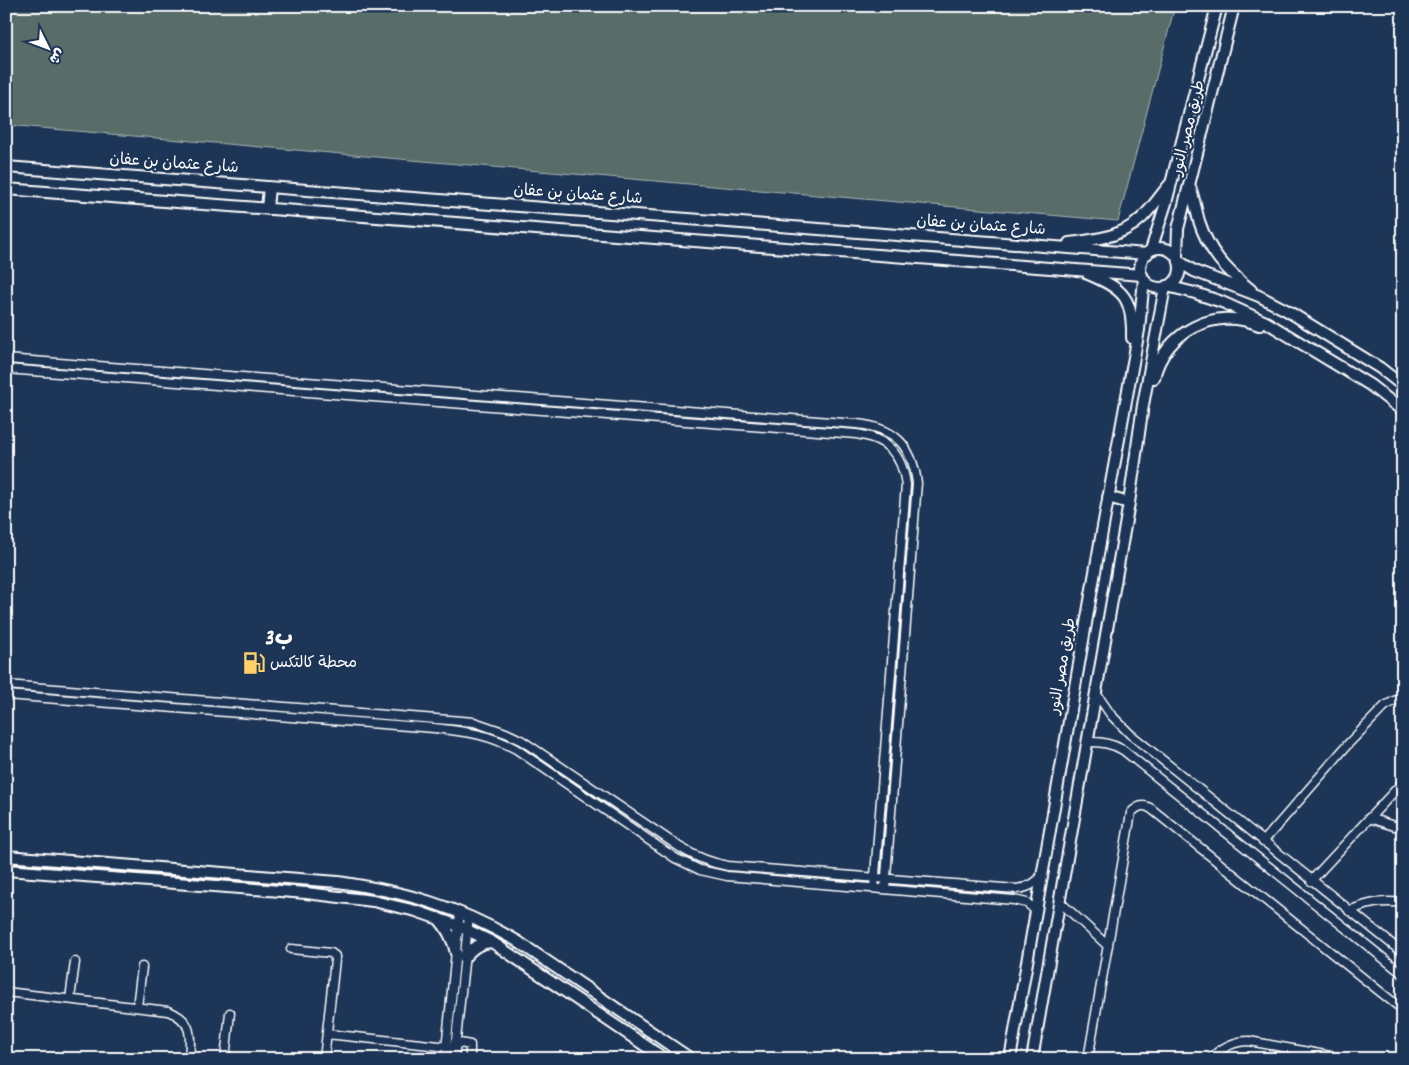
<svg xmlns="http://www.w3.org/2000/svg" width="1409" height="1065" font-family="Dekko,'Playpen Sans Arabic',sans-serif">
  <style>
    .green { fill: #586d68; stroke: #acb6b4 }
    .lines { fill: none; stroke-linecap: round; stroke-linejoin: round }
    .street-casing { stroke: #fff; stroke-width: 11 }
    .secondary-casing { stroke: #fff; stroke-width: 14 }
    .street { stroke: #1d3557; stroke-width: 8 }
    .secondary { stroke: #1d3557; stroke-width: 10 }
    .labels { text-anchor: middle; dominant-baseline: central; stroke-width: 4.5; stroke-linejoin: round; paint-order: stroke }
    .street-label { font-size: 16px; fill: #fff; stroke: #1d3557 }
    .poi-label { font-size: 16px; fill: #fff; stroke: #1d3557; text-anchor: start }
    .district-label { font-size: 21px; font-weight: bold; fill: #fff; stroke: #1d3557 }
  </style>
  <rect width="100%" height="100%" fill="#1d3557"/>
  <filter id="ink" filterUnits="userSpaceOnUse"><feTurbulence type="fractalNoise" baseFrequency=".02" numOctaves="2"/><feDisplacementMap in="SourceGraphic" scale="10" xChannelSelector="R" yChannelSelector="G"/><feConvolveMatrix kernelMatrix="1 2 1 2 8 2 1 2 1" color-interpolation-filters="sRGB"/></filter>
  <g filter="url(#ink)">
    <path class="green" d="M6,6H1175L1118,221L6,125Z"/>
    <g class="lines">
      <defs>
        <path id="street" d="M6,359L857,424C895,428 912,445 917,483L885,889
          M6,369L856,434C887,438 902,454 906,485L874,888
          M6,685L474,722L506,733L521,740L681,848C696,857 711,863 728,866L1016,889C1028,888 1034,884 1042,876
          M1096,693L1111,715L1130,734L1403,953
          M6,695L434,728C467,732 486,733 516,749L675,858L700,870L727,876L1014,900L1027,903L1036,911
          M1087,742C1101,742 1111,743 1123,750L1403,974
          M1369,818L1394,826L1403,827
          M1263,842L1349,743L1385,706L1396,700L1403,698
          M1311,881L1403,782
          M1060,902L1108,946
          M1349,911C1368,903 1382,900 1403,903
          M291,949L331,953L335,956V960L324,1059
          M6,992L168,1011C193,1020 191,1036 189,1059
          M70,999L75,962
          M137,1007L142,967
          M327,1034L449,1047
          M455,1042L470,1045V1059
          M225,1059L230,1013
          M445,1059L460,912
          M454,1059L469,916
          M1088,1059L1131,813C1139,804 1146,804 1154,811L1403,1010
          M1210,1059C1221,1048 1234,1041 1249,1041L1347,1059
          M1402,1059L1403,1055"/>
        <path id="secondary" d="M6,167L1147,254
          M1190,187C1194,198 1196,210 1199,221C1209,252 1226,270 1251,290
          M6,189L1142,275
          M267,209L269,187
          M1069,243C1101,239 1129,236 1150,209C1157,201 1163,192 1170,184
          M1140 268a20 20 0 1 1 40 0a20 20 0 1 1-40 0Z
          M1151,250L1166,203L1217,6
          M1177,256L1178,229L1234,6
          M1180,262L1194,271L1259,296L1286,310L1380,368L1403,386
          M1088,274C1124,289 1133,298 1132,338
          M1167,286L1195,293L1222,302L1266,322L1370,385L1403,411
          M1154,378C1164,332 1215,306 1259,325
          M1108,497L1129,503
          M6,856L338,882C406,892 457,906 517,941L691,1059
          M6,870L306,893L373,901L416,911L459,926L492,942L665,1059
          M438,918C448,929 453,939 456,953
          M464,958C472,948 479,943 492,942
          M1010,1059L1036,911L1100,543L1139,330L1144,279
          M1032,1059L1129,503L1143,405L1165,287"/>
      </defs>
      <use href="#street" class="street-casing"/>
      <use href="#secondary" class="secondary-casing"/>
      <use href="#street" class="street"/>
      <use href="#secondary" class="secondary"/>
    </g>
  </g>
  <defs>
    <symbol id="fuel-bare" viewBox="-9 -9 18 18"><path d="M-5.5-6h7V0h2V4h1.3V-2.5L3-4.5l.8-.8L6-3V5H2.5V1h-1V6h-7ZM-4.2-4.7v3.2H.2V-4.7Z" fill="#ffd166" stroke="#1d3557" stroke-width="2.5" paint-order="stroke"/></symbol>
  </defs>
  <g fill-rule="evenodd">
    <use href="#fuel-bare" x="238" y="647" width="32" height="32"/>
  </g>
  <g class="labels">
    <g class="street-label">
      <text transform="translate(1189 128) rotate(-76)">طريق مصر النور</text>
      <text transform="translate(174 164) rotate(4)">شارع عثمان بن عفان</text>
      <text transform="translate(578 195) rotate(4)">شارع عثمان بن عفان</text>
      <text transform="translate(981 226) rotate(4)">شارع عثمان بن عفان</text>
      <text transform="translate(1063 666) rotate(-80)">طريق مصر النور</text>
    </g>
    <g class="poi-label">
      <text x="270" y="663">محطة كالتكس</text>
    </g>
    <g class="district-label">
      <text x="279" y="640">ب3</text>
    </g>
  </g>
  <rect width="1409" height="1065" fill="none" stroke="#1d3557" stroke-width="25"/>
  <rect x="12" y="12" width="1384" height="1040" fill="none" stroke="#fff" stroke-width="2" filter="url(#ink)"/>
  <g transform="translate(48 48) rotate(132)" stroke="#1d3557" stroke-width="4" paint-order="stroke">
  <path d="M0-4L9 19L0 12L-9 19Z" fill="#ffffff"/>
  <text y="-8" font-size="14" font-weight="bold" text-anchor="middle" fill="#ffffff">ش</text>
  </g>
</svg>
